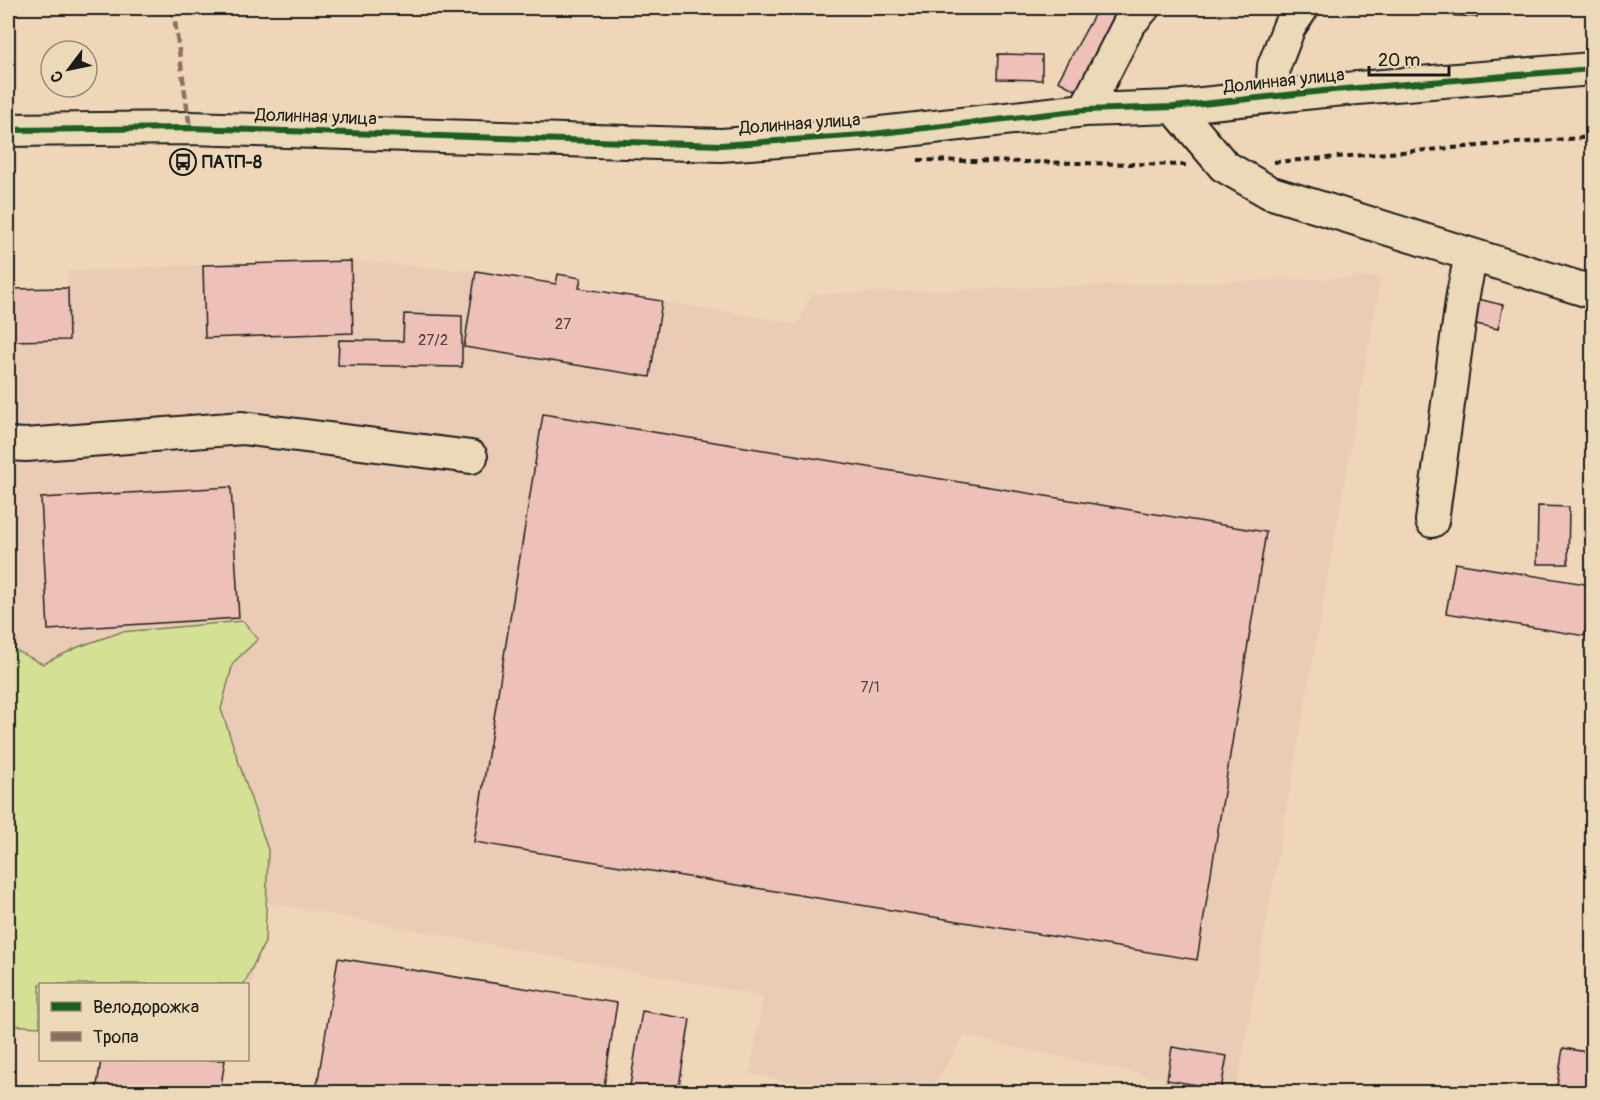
<svg xmlns="http://www.w3.org/2000/svg" width="1600" height="1100" font-family="Pangolin,sans-serif">
  <style>
    .built { fill: #eacbb6 }
    .green { fill: #d4e093; stroke: #787e58; stroke-width: 1.5 }
    .building { fill: #edc0b8; stroke: #1c1c1c; stroke-width: 1.5 }
    .lines { fill: none; stroke-linecap: round; stroke-linejoin: round }
    .minor-casing { stroke: #1c1c1c; stroke-width: 36 }
    .path { stroke: #1c1c1c; stroke-width: 4; stroke-dasharray: 6 4.5; stroke-linecap: butt }
    .minor { stroke: #ecd9b7; stroke-width: 32 }
    .quiet { stroke: #8d6e63; stroke-width: 4.5; stroke-dasharray: 9 4.5; stroke-linecap: butt }
    .cycleway-casing { stroke: #ecd9b7; stroke-width: 10 }
    .cycleway { stroke: #1b5e20; stroke-width: 6 }
    .labels { text-anchor: middle; dominant-baseline: central; stroke-width: 5; stroke-linejoin: round; paint-order: stroke }
    .number-label { font-size: 15px; fill: #504543 }
    .street-label { font-size: 18px; fill: #1c1c1c; stroke: #ecd9b7 }
    .poi-label { font-size: 18px; font-weight: bold; fill: #1c1c1c; stroke: #ecd9b7; text-anchor: start }
  </style>
  <rect width="100%" height="100%" fill="#efd6b9"/>
  <filter id="ink" filterUnits="userSpaceOnUse"><feTurbulence type="fractalNoise" baseFrequency=".0167" numOctaves="2"/><feDisplacementMap in="SourceGraphic" scale="12" xChannelSelector="R" yChannelSelector="G"/><feConvolveMatrix kernelMatrix="1 2 1 2 8 2 1 2 1" color-interpolation-filters="sRGB"/></filter>
  <g filter="url(#ink)">
    <path class="built" d="M351,261L476,271L798,324L812,294L1381,277L1236,1092H1224L964,1036L930,1092H849L750,1074L763,996L266,902L248,1002V984H40L8,992V289L67,288L68,271L203,265Z"/>
    <path class="green" d="M8,614L14,615L15,650L43,664L78,647L121,632L243,621L258,639L233,663L221,709L268,850L265,942L244,984H40V1027L8,1025Z"/>
    <path class="building" d="M1098,8H1125L1079,92L1058,81Z
      M1380,8H1478L1477,17L1380,11Z
      M1482,8H1508V14L1482,13Z
      M998,54L1042,55V80L997,79Z
      M351,261L353,333L205,338L203,265Z
      M476,271L556,284L558,274L581,278L579,288L662,301L650,377L464,347Z
      M68,288L69,340L8,341V289Z
      M1478,299L1503,305L1498,329L1472,323Z
      M404,314L462,316V367L338,365L339,340L403,341Z
      M543,414L1266,532L1197,960L474,842Z
      M231,487L239,618L48,630L41,498Z
      M1538,506L1569,507L1568,564H1537Z
      M1455,563L1592,585L1585,636L1446,613Z
      M338,958L617,1003L603,1092H316Z
      M642,1011L690,1019L678,1092H629Z
      M1172,1047L1227,1056L1221,1089L1167,1080Z
      M1563,1048L1592,1053V1092H1556Z
      M101,1060H225L220,1092H96Z
      M1164,1083L1220,1092H1162Z"/>
    <g class="lines">
      <defs>
        <path id="minor" d="M1272,96L1274,66L1289,27L1302,8
          M1174,107L1224,166L1269,192L1592,292
          M1085,110L1129,24L1143,8
          M8,130L190,128L721,145L863,135L1085,110L1174,107L1333,90L1592,69
          M8,444L26,445L242,428L471,457
          M1432,521L1463,294L1471,255"/>
      </defs>
      <use href="#minor" class="minor-casing"/>
      <path class="path" d="M918,160L1186,165
        M1274,162L1592,137"/>
      <use href="#minor" class="minor"/>
      <path class="quiet" d="M173,8L190,128"/>
      <defs>
        <path id="cycleway" d="M8,130L190,128L721,145L863,135L1085,110L1174,107L1333,90L1592,69"/>
      </defs>
      <use href="#cycleway" class="cycleway-casing"/>
      <use href="#cycleway" class="cycleway"/>
    </g>
  </g>
  <defs>
    <symbol id="bus-ring" viewBox="-11 -11 22 22"><circle r="9.5" fill="#ecd9b7" stroke="#1c1c1c" stroke-width="1.5"/><path d="M-5-6H5V4H4V6H2V4H-2V6H-4V4H-5ZM-3.5-4V0h7V-4ZM-3.5 1.2v1.5H-2V1.2ZM2 1.2v1.5H3.5V1.2Z" fill="#1c1c1c"/></symbol>
  </defs>
  <g fill-rule="evenodd">
    <use href="#bus-ring" x="168" y="147" width="30" height="30"/>
  </g>
  <g class="labels">
    <g class="number-label">
      <text x="563" y="324">27</text>
      <text x="433" y="340">27/2</text>
      <text x="870" y="687">7/1</text>
    </g>
    <g class="street-label">
      <text transform="translate(1284 81) rotate(-6)">Долинная улица</text>
      <text transform="translate(316 117) rotate(2)">Долинная улица</text>
      <text transform="translate(800 124) rotate(-4)">Долинная улица</text>
    </g>
    <g class="poi-label">
      <text x="202" y="162">ПАТП-8</text>
    </g>
  </g>
  <rect width="1600" height="1100" fill="none" stroke="#ecd9b7" stroke-width="30"/>
  <rect x="15" y="15" width="1570" height="1070" fill="none" stroke="#1c1c1c" stroke-width="2" filter="url(#ink)"/>
  <rect x="39" y="983" width="210" height="78" fill="#ecd9b7" stroke="#998d79" stroke-width="1.5"/>
  <rect x="51" y="1002" width="30" height="9" fill="#1b5e20" stroke="#998d79" stroke-width="1.5"/>
  <text x="93" y="1013" font-size="18" fill="#1c1c1c">Велодорожка</text>
  <rect x="51" y="1032" width="30" height="9" fill="#8d6e63" stroke="#998d79" stroke-width="1.5"/>
  <text x="93" y="1043" font-size="18" fill="#1c1c1c">Тропа</text>
  <g transform="translate(69 69) rotate(238)"><circle r="28" fill="#ecd9b7" stroke="#998d79" stroke-width="1.5"/>
  <path d="M0-4.5L10 22L0 15L-10 22Z" fill="#1c1c1c"/>
  <text y="-9" font-size="16" font-weight="bold" text-anchor="middle" fill="#1c1c1c">С</text>
  </g>
  <path d="M1369 66v9h80v-9" fill="none" stroke="#1c1c1c" stroke-width="3"/>
  <text x="1378" y="66" font-size="18" fill="#1c1c1c" stroke="#ecd9b7" stroke-width="4.5" paint-order="stroke">20 m</text>
</svg>
